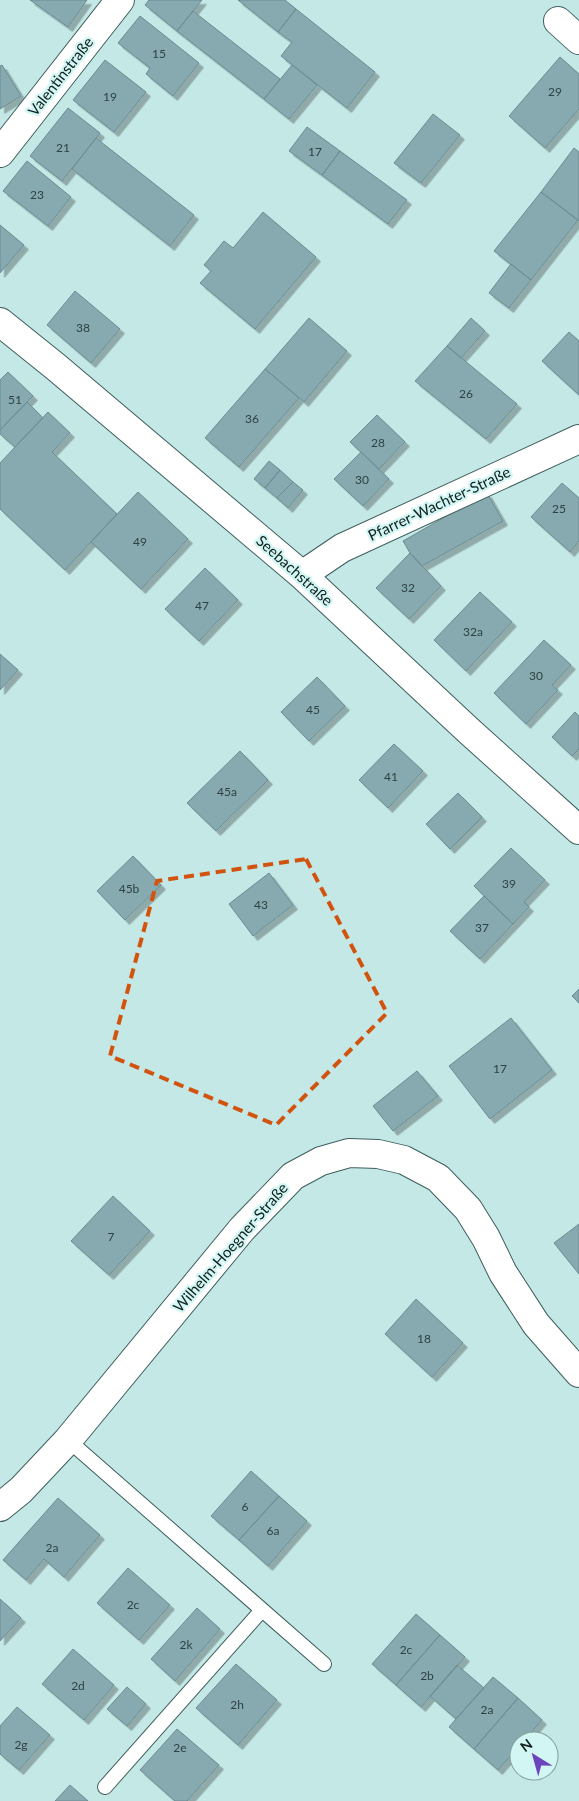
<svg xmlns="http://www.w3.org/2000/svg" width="579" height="1801" font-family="Lato,sans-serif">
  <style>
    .building { fill: #87a9b0; stroke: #6b8c93; filter: url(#shadow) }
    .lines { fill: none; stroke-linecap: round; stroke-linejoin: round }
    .service-casing { stroke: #3e5e5d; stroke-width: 16 }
    .minor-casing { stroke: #3e5e5d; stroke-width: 30 }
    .service { stroke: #fff; stroke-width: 14 }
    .minor { stroke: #fff; stroke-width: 28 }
    .marked { fill: none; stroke: #d2530e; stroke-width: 4; stroke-dasharray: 10 6; stroke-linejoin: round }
    .labels { text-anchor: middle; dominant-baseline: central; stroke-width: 4.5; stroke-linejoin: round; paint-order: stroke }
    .number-label { font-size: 12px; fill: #2e4242 }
    .street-label { font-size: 15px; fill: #111f1e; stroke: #d1f6f3 }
  </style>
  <defs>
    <filter id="shadow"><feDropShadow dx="4.5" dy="4.5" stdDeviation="0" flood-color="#0004"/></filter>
  </defs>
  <rect width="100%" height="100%" fill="#c4e8e6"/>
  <path class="building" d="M30,0H87L68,27Z
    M149,0H202L177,31L145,5Z
    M238,0H285L296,9L278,32Z
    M296,9L375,72L347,108L281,56L292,42L278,32Z
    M193,11L280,79L264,99L177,31Z
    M140,16L199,63L173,96L146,74L150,68L118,43Z
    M560,57L579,74V109L545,148L509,116Z
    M105,60L146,92L114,132L73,100Z
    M2,65L21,96L0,109V66Z
    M292,65L317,85L289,119L264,99Z
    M68,108L100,133L62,181L30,156Z
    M433,114L460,135L421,183L394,163Z
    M307,127L340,151L322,175L289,151Z
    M96,138L194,215L170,246L72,169Z
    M574,148L579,152V221L541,192Z
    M340,151L407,200L388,224L322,175Z
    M27,161L71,197L48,226L3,191Z
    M541,192L578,220L531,280L494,251Z
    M263,212L316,257L255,329L200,283L211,271L204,265L224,241L233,248Z
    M0,225L24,245L0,273Z
    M511,264L531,280L509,308L489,293Z
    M75,291L120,329L91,363L47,325Z
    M309,318L347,351L304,402L265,369Z
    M471,318L485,331L461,358L447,346Z
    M569,332L579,341V395L542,361Z
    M447,346L517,404L486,439L415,381Z
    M265,369L299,398L239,467L205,438Z
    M8,372L33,396L0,430V380Z
    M27,402L43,418L15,447L0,434V430Z
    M48,412L70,433L52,452L117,514L65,570L0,509V463Z
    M377,415L405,442L379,469L350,442Z
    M361,452L389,479L363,506L334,479Z
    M269,461L280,470L265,488L254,479Z
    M280,470L293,482L277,498L265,488Z
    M293,482L303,490L288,508L277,498Z
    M562,483L579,498V541L570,552L531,517Z
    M138,492L188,539L141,589L91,542Z
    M487,493L503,521L422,566L410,553L403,541Z
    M410,553L441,586L409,619L376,588Z
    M205,568L238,600L199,641L165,609Z
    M480,592L512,622L466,671L434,640Z
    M544,640L571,665L552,685L558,690L526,724L494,693Z
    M0,654L18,670L0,690Z
    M317,677L345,706L309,741L281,712Z
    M575,712L579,716V749L572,756L552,737Z
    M394,744L423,771L388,808L359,780Z
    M240,751L268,780L216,831L187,803Z
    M458,793L482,817L450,849L426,824Z
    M511,848L545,880L524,902L529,907L513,924L474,886Z
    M133,856L161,885L125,920L97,891Z
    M269,873L293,905L253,936L229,904Z
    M484,896L513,924L480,959L450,931Z
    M579,989V1003L572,996Z
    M511,1018L552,1070L490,1119L449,1066Z
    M417,1071L438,1096L393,1131L373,1106Z
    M113,1196L150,1231L109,1275L71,1241Z
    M579,1224V1274L554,1243Z
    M416,1299L463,1343L432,1377L385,1334Z
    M251,1471L279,1496L239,1540L211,1516Z
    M279,1496L307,1521L268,1566L239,1540Z
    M58,1498L100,1535L64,1577L44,1559L26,1580L3,1560Z
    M128,1568L170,1605L139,1640L97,1603Z
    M0,1599L21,1618L0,1641Z
    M197,1608L220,1629L175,1681L151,1659Z
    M416,1614L440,1635L396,1685L372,1664Z
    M440,1635L465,1657L421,1707L396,1685Z
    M73,1649L114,1685L84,1720L42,1684Z
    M236,1664L277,1700L238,1745L196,1708Z
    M457,1665L484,1688L456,1719L430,1696Z
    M493,1677L518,1698L474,1749L449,1727Z
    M127,1687L146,1704L127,1726L107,1709Z
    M518,1698L542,1720L524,1741H519V1746L498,1770L474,1749Z
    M17,1707L50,1735L19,1770L0,1754V1726Z
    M177,1729L219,1765L187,1801H175L140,1770Z
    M70,1785L88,1801H55Z"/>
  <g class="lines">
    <defs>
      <path id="service" d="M68,1440L324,1664
        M105,1787L262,1610"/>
      <path id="minor" d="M558,21L579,40
        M0,153L120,0
        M0,322L56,367L302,575L469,731L579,830
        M302,575L342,548L579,439
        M0,1507L21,1490L68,1440L242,1229L293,1176L321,1161L349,1153L378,1154L404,1160L438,1178L468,1209L486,1238L503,1273L536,1324L579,1373"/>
    </defs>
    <use href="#service" class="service-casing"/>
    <use href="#minor" class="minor-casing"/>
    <use href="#service" class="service"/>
    <use href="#minor" class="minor"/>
  </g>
  <path class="marked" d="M306,859L387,1013L276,1125L110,1056L157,881Z"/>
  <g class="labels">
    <g class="number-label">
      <text x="159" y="53">15</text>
      <text x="555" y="91">29</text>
      <text x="110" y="96">19</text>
      <text x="63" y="147">21</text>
      <text x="315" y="151">17</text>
      <text x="37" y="194">23</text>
      <text x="83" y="327">38</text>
      <text x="466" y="393">26</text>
      <text x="15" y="399">51</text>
      <text x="252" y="418">36</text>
      <text x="378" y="442">28</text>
      <text x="362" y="479">30</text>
      <text x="559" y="508">25</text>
      <text x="140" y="541">49</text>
      <text x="408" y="587">32</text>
      <text x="202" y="605">47</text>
      <text x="473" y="631">32a</text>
      <text x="536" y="675">30</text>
      <text x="313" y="709">45</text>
      <text x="391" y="776">41</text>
      <text x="227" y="791">45a</text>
      <text x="509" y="883">39</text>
      <text x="129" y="888">45b</text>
      <text x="261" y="904">43</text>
      <text x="482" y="927">37</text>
      <text x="500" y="1068">17</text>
      <text x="111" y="1236">7</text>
      <text x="424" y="1338">18</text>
      <text x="245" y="1506">6</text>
      <text x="273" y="1530">6a</text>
      <text x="52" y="1547">2a</text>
      <text x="133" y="1604">2c</text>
      <text x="186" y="1644">2k</text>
      <text x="406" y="1649">2c</text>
      <text x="427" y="1675">2b</text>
      <text x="78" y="1685">2d</text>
      <text x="237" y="1704">2h</text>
      <text x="487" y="1709">2a</text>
      <text x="21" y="1744">2g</text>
      <text x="180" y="1747">2e</text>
    </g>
    <g class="street-label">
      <text transform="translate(60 76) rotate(-52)">Valentinstraße</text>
      <text transform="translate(439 503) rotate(-25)">Pfarrer-Wachter-Straße</text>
      <text transform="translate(295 570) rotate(42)">Seebachstraße</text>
      <text transform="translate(230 1247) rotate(-49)">Wilhelm-Hoegner-Straße</text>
    </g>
  </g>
  <g transform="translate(534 1756) rotate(323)"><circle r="24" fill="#d1f6f3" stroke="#84a09e"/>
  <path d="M0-4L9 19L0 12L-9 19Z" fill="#6c44bd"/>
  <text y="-8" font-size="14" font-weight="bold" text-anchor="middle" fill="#111f1e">N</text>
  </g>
</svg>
